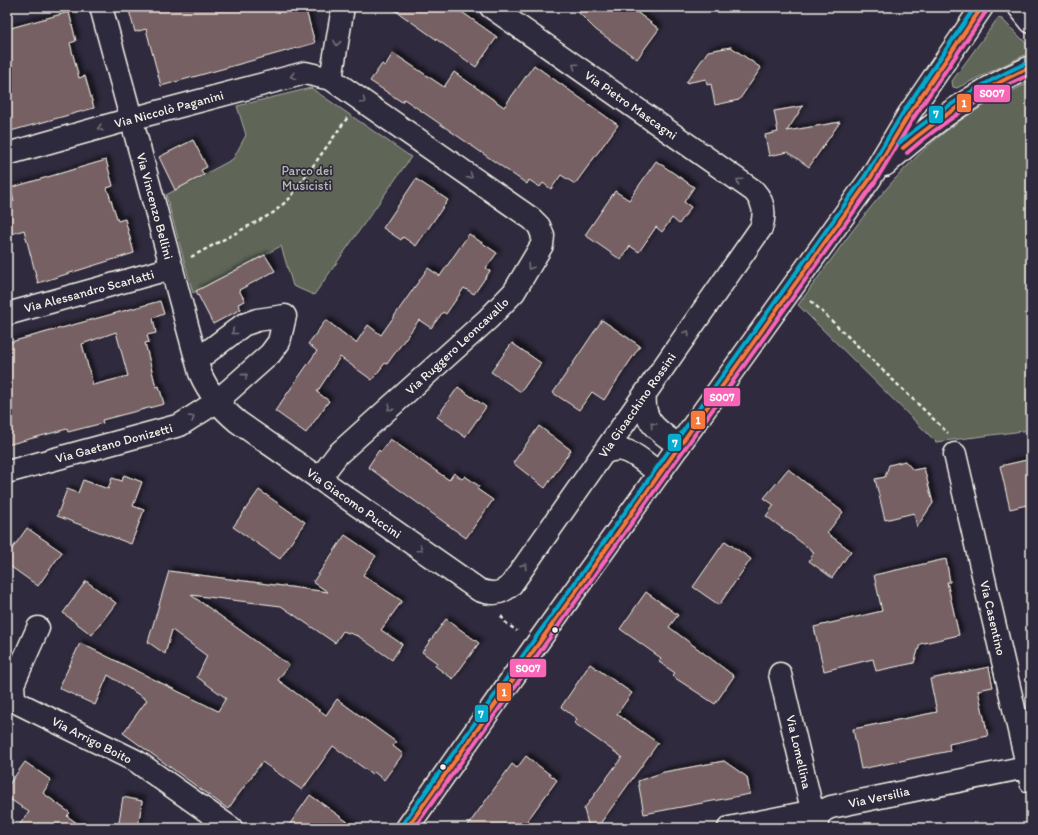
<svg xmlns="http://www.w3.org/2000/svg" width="1038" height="835" font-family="Itim,sans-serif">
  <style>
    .green { fill: #5e6659; stroke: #a9aca0 }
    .building { fill: #766064; stroke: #f4f1e8; fill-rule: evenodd; filter: url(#shadow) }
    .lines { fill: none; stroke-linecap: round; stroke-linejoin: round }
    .minor-casing { stroke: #f4f1e8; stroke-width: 25 }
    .tertiary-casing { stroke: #f4f1e8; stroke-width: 25 }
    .path { stroke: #f4f1e8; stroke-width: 2.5; stroke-dasharray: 4 3; stroke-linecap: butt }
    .minor { stroke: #2f2a3d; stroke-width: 22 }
    .tertiary { stroke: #2f2a3d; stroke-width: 22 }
    .bus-1-casing { stroke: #2f2a3d; stroke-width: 7 }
    .bus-2-casing { stroke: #2f2a3d; stroke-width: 7 }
    .bus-3-casing { stroke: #2f2a3d; stroke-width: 7 }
    .bus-1 { stroke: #f6793e; stroke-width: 4 }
    .bus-2 { stroke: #fa66b7; stroke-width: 4 }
    .bus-3 { stroke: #06acd0; stroke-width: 4 }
    .oneway { stroke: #747079 }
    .bus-dot { fill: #f4f1e8; stroke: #2f2a3d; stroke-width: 1.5 }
    .labels { text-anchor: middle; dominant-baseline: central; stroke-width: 3.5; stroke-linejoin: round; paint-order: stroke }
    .street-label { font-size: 13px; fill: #f4f1e8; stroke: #2f2a3d }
    .park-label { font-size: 13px; fill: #b8b9af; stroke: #2f2a3d }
    .line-badge { stroke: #2f2a3d; stroke-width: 1.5 }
    .badge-label { font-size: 11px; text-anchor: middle; font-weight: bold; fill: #fff }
  </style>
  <defs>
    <filter id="shadow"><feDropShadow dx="3.5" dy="-3.5" stdDeviation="2" flood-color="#0009"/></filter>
  </defs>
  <rect width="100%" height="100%" fill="#2f2a3d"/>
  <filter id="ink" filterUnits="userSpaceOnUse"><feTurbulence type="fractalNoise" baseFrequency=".025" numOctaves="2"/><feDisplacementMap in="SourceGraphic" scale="8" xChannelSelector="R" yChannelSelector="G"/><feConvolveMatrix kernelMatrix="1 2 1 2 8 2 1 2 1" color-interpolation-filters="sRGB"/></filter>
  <g filter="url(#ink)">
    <path class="green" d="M998,18L1002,19L1031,48V52L957,88L953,87L952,81Z
      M1031,82V430L936,442L798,305C847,239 893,167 961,120C983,105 1007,93 1031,82Z
      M311,88L411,157L314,295L293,286L281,246L193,293L166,195L233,159L246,135L237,106Z"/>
    <path class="building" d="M128,7H294L295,13L306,10L315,43L161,86L146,29L135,32Z
      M390,7H455L497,37L476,67Z
      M573,7H630L659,29L637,59L596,30Z
      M69,12L76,41L70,43L79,78L85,76L94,108L7,132V29Z
      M731,47L761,68L739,100L715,105L711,84L707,85L706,79L686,83L708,51Z
      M393,53L444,87L454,72L504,107L534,65L618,125L575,184L561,175L551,189L543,183L540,187L529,180L527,184L404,99L402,102L370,81L382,64L385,66Z
      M803,106L787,131L840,122L809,167L788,152L769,156L765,135L778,132L774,111Z
      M193,140L207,167L201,170L204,175L175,190L159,157Z
      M106,160L113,186L107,188L118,221L125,219L134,253L38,283L24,230L12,234L7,215V202L14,201L10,188Z
      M656,161L694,187L684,202L691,207L679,224L672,218L662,232L656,227L639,252L630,246L621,260L585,235L615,191L629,200Z
      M416,179L448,200L416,246L403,237L401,240L383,228Z
      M469,234L497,253L486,268L490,271L474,294L464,288L446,314L443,312L431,328L419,320L387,364L385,363L372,380L340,357L317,392L329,401L306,433L275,411L317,351L308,344L326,320L356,343L368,325L381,335L428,268L440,276Z
      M265,255L275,271L239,290L245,301L238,304L241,309L213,324L196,291Z
      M160,301L164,314L153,318L156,333L147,335L149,342L145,343L156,387L159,386L164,404L102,420L103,423L68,432L67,429L7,445V343ZM116,332L128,376L93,385L82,344Z
      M602,320L640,346L604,400L592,392L579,410L553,393Z
      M512,343L541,363L521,392L491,372Z
      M458,387L486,407L465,437L437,417Z
      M539,426L571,450L545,488L513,463Z
      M390,439L449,480L454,473L462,479L465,476L479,486L477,489L493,500L466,538L368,467L379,450L381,452Z
      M1031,459V504L1010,509L1000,466Z
      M905,461L913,470L924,468L933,503L917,527L914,513L885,520L875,479L885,477L889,465Z
      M788,469L843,512L827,533L851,551L832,578L809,561L814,552L766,516L774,505L764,498Z
      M124,475L142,482L133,506L144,510L131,544L57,516L67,489L78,493L83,480L108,489L112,478L122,481Z
      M259,490L305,522L280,559L233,527Z
      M27,528L62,552L38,586L7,564V556Z
      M345,535L376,556L363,575L402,601L381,630L402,644L392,660L358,636L343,631L335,643L281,606L191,595L289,665L278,680L326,715L337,699L396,742L393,746L403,754L384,780L374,772L372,774L333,746L302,790L262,762L228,809L123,733L147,700L108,675L95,705L59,688L80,643L218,711L226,698L197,677L207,656L172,630L165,654L148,642L169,571L328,592L313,582Z
      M725,541L751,559L719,605L693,587Z
      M946,559L950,582H947L959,635L920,644L914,663L876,671L873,659L824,671L814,627L882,611L874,575Z
      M86,581L116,603L92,635L63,613Z
      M646,592L678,615L669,627L734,676L715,704L672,676L675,673L659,662L661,658L620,629Z
      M446,619L479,643L453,679L435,666L437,663L422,652Z
      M590,664L632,693L617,714L658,743L597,828H589L584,809L622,757L574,723L577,719L561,707Z
      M989,667L993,687L978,690L988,736L949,744L950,751L861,769L853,729L937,712L930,679Z
      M526,756L557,780L522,828H466L512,764L517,768Z
      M724,761L747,777L750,794L644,814L638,781L664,772Z
      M25,762L51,780L43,793L70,813L67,816L84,828H17L29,812L7,797V787Z
      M310,795L356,828H287Z
      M123,797L142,801L138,828H118Z"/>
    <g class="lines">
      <defs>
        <path id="minor" d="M101,7L200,373C209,394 221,408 238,422L479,590C492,595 501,594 511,585L761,228C766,213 764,202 754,191L491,7
          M331,79L343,7
          M7,154L131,119L305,73L331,79L532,219L539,226L543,236L542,245L514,292L488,319L338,454L319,479
          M7,314L172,268
          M645,394C642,423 658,430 679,446
          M604,453C625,441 642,461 659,473
          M955,454L1031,782
          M7,472L180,425L216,402L270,354L279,342L285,316L257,320L243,325L197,360
          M38,628L13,684L14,699L20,704L136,761L231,828
          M780,674L810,801L814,810L819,815
          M729,828L799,814L819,815
          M817,828C816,817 820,811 831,807L1031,766"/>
        <path id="tertiary" d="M1019,7L1031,22
          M885,165C932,123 973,92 1031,67
          M407,828L533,649L870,179L909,114L982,7"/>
      </defs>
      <use href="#minor" class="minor-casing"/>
      <use href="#tertiary" class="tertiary-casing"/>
      <path class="path" d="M191,257L273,213L290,198L348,117
        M811,301L948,433
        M501,616L506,623L517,631"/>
      <use href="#minor" class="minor"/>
      <use href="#tertiary" class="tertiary"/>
      <defs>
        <path id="bus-1" d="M903,148C942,115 984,88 1031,67
          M407,828L870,179L909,114L982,7"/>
        <path id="bus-2" d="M907,153C945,120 985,94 1031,74
          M414,828L875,182L914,117L987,10"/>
        <path id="bus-3" d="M899,143C939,110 981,83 1029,62
          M402,825L865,176L904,111L975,7"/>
      </defs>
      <use href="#bus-1" class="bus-1-casing"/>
      <use href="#bus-2" class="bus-2-casing"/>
      <use href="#bus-3" class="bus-3-casing"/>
      <use href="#bus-1" class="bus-1"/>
      <use href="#bus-2" class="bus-2"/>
      <use href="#bus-3" class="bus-3"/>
    </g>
    <defs><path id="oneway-chevron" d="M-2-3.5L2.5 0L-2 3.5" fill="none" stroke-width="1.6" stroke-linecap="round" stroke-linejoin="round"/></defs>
    <g class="oneway">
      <use href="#oneway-chevron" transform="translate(337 43) rotate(99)"/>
      <use href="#oneway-chevron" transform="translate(575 66) rotate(-145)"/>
      <use href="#oneway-chevron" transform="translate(293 76) rotate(165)"/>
      <use href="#oneway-chevron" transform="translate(363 101) rotate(35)"/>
      <use href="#oneway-chevron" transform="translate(100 128) rotate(164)"/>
      <use href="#oneway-chevron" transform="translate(470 176) rotate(35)"/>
      <use href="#oneway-chevron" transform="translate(739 181) rotate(-145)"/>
      <use href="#oneway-chevron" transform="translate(530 267) rotate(122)"/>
      <use href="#oneway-chevron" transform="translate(234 332) rotate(142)"/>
      <use href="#oneway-chevron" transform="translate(687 333) rotate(-55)"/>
      <use href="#oneway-chevron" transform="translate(245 376) rotate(-41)"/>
      <use href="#oneway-chevron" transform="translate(390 408) rotate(138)"/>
      <use href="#oneway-chevron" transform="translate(192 418) rotate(-30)"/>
      <use href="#oneway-chevron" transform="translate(653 425) rotate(-133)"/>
      <use href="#oneway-chevron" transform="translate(420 549) rotate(35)"/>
      <use href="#oneway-chevron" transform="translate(524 566) rotate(-55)"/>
    </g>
  </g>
  <g class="bus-dot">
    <circle cx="555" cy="630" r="3.5"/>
    <circle cx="443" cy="767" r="3.5"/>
  </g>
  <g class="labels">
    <g class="street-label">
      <text transform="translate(631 105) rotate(35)">Via Pietro Mascagni</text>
      <text transform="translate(169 109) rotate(-15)">Via Niccolò Paganini</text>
      <text transform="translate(155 206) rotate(75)">Via Vincenzo Bellini</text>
      <text transform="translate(89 291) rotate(-15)">Via Alessandro Scarlatti</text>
      <text transform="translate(457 346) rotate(-43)">Via Ruggero Leoncavallo</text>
      <text transform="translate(637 405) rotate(-55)">Via Gioacchino Rossini</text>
      <text transform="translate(114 443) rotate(-15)">Via Gaetano Donizetti</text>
      <text transform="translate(354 503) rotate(35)">Via Giacomo Puccini</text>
      <text transform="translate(993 618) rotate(77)">Via Casentino</text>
      <text transform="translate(92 740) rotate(27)">Via Arrigo Boito</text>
      <text transform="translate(799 752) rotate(77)">Via Lomellina</text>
      <text transform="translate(879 797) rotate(-12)">Via Versilia</text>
    </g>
    <g class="park-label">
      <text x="307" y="170">Parco dei<tspan x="307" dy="15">Musicisti</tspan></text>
    </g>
  </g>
  <g class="line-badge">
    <rect x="973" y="84" width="38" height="19" rx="4" fill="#fa66b7"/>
    <rect x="956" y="93" width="16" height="20" rx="4" fill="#f6793e"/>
    <rect x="928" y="105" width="16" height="19" rx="4" fill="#06acd0"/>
    <rect x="703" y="387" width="38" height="20" rx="4" fill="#fa66b7"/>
    <rect x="690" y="410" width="16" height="20" rx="4" fill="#f6793e"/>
    <rect x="667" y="433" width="15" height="19" rx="4" fill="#06acd0"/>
    <rect x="509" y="658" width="38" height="20" rx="4" fill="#fa66b7"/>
    <rect x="496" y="682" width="16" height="20" rx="4" fill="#f6793e"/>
    <rect x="474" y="704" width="15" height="19" rx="4" fill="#06acd0"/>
  </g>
  <g class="badge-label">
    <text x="992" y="97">S007</text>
    <text x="964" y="107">1</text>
    <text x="936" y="118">7</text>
    <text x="722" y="401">S007</text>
    <text x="698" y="424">1</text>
    <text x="675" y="447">7</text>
    <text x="528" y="672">S007</text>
    <text x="504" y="696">1</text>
    <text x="481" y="718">7</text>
  </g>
  <rect width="1038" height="835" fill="none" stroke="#2f2a3d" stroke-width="24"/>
  <rect x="12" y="12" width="1014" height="811" fill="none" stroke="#f4f1e8" stroke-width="1.5" filter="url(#ink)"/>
</svg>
